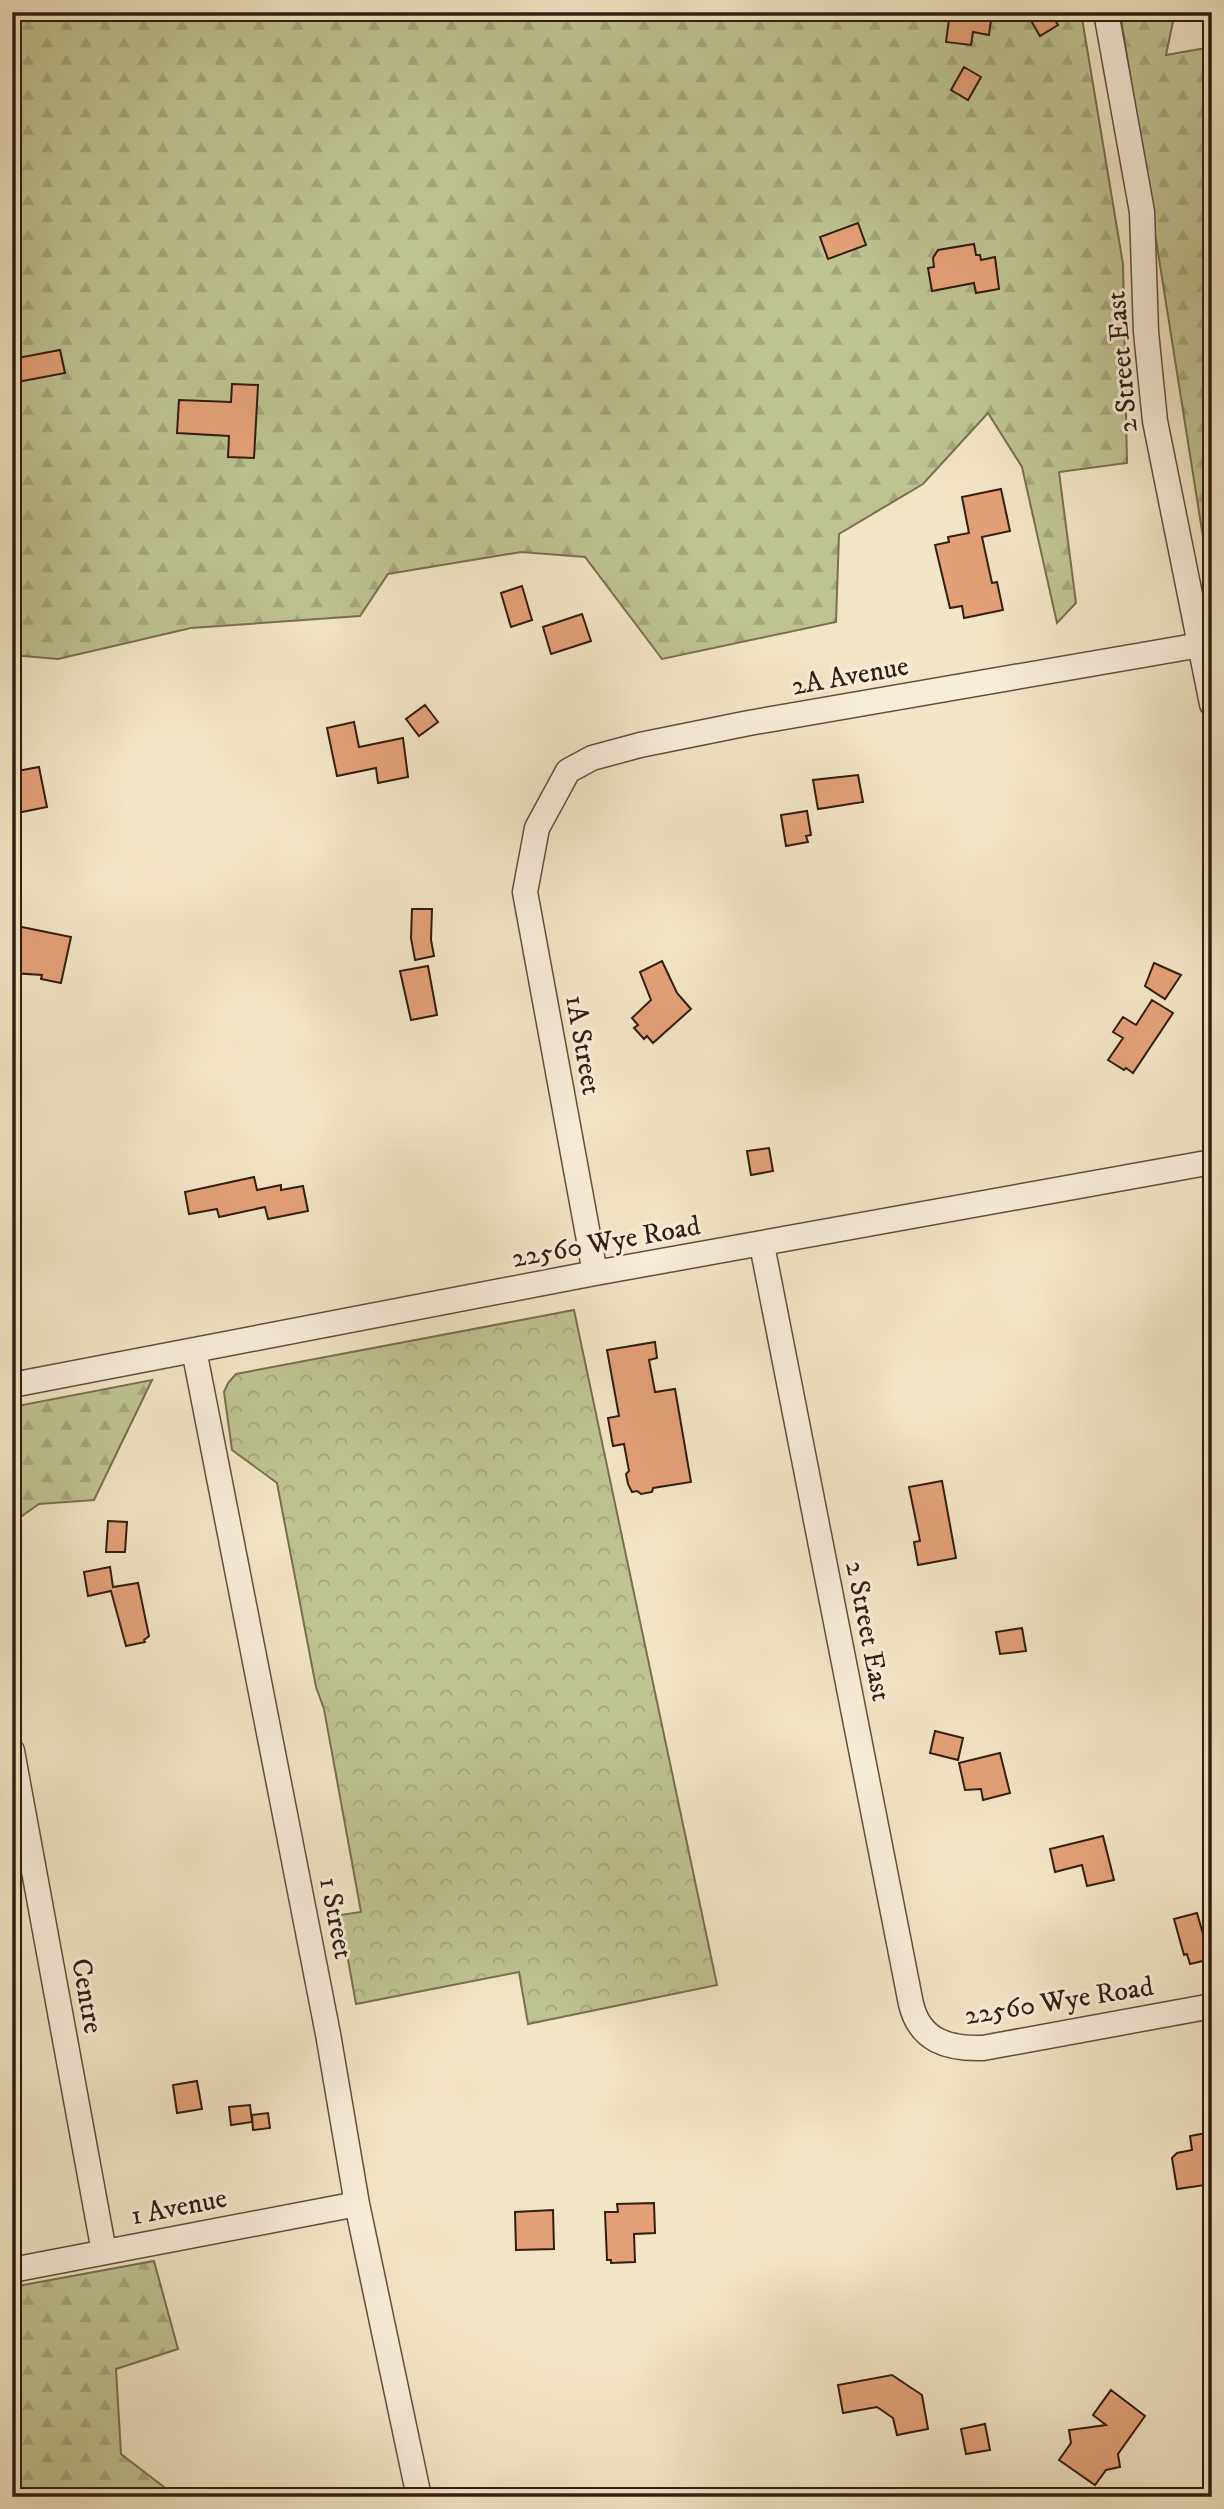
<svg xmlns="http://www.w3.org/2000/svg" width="1224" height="2509" font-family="'IM FELL DW Pica',serif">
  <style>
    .forest { fill: url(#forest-firs); stroke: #787051; stroke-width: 2 }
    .park { fill: url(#park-crowns); stroke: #787051; stroke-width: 2 }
    .building { fill: #e4a178; stroke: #331c10; stroke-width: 2 }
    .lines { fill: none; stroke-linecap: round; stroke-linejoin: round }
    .minor-casing { stroke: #634e3d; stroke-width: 27 }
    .minor { stroke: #f7eed9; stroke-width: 24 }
    .labels { text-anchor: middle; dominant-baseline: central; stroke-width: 6; stroke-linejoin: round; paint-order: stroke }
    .street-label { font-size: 28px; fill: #331c10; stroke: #f7eed9 }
  </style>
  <defs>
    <pattern id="forest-firs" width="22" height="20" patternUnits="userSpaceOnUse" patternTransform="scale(1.75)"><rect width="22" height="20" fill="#bec392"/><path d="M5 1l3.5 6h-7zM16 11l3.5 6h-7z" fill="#a4a77d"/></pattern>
    <pattern id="park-crowns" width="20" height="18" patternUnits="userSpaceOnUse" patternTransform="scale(1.75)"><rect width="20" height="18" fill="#bec392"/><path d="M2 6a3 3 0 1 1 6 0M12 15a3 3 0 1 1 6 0" fill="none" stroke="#a4a77d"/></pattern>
  </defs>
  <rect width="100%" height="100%" fill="#f2e5c5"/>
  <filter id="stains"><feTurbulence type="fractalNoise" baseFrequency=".00286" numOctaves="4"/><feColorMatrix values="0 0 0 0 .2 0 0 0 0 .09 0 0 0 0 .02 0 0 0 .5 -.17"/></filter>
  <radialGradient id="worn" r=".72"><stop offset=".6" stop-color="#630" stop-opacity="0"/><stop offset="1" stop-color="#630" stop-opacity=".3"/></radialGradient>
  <path class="forest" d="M12,12H1081L1123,264L1127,463L1059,472L1076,603L1057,623L1022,467L988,413L923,484L839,534L836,622L662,659L585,557L521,552L388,574L360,616L191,628L58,659L12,655Z
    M1120,12H1175L1166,55L1212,47V594Z
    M152,1380L94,1500L39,1504L12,1523V1407Z
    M154,2261L178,2349L116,2369L121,2454L177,2497H12V2287Z"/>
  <path class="park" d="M574,1310L717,1985L528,2024L519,1972L356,2004L340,1915L361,1912L324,1709L316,1687L277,1483L232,1450L224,1392L228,1383L236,1374Z"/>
  <path class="building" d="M950,12H992L989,35L973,32L971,45L946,42Z
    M1026,12H1050L1058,25L1040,36Z
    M964,67L981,77L968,100L951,90Z
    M858,223L866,245L828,259L820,237Z
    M974,244L976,255H980L981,260L995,257L999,289L976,293L974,283L932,291L928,268L934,267L933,258L938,250Z
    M60,350L65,373L12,383V359Z
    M232,384L258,385L254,458L228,457L229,436L177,433L179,400L231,402Z
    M1001,489L1010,531L982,537L992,583L997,582L1003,610L964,618L962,606L950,608L935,545L949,542L948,537L969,533L962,497Z
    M522,586L532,620L511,627L501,593Z
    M582,614L591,641L551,654L543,627Z
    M425,705L438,722L419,736L406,719Z
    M354,722L359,747L403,738L408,777L378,783L376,768L337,776L327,728Z
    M39,767L47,807L17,813L12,789V772Z
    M858,775L863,802L818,809L813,780Z
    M807,811L811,835L806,836L808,842L786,846L781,815Z
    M412,909H432L431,940L434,956L415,960L411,938Z
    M12,925L71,937L61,983L41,979L42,975L12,973Z
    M662,961L677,993L691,1009L653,1043L647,1036L644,1039L634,1028L638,1025L632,1018L651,1000L640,972Z
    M1154,963L1181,975L1165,999L1145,986Z
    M428,966L437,1015L411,1020L400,971Z
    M1152,1000L1173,1013L1133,1073L1126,1068L1124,1070L1108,1060L1123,1038L1113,1032L1123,1017L1136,1025Z
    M769,1148L773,1171L751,1175L747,1151Z
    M254,1177L257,1190L281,1185V1190L303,1186L308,1211L268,1219L265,1207L219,1217L217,1209L189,1214L185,1192Z
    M655,1342L657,1358L649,1360L655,1392L675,1389L691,1482L653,1488L652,1492L641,1494L637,1491L632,1492L628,1484L626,1474L629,1471L624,1444L613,1446L608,1418L619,1416L607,1350Z
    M942,1481L956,1558L918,1565L914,1542L920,1541L909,1487Z
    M108,1521L127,1522L125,1552H106Z
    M110,1567L113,1587L138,1583L149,1636L144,1640L145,1642L126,1646L111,1591L88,1596L84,1572Z
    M1022,1628L1026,1651L1000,1654L996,1632Z
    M935,1731L963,1738L958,1760L930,1753Z
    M1000,1753L1010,1793L983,1800L981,1789L965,1790L959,1763Z
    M1103,1836L1114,1880L1087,1886L1082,1865L1055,1872L1050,1849Z
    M1197,1913L1207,1948L1204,1949L1207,1960L1190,1964L1187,1954L1184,1955L1174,1919Z
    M197,2081L202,2109L177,2113L173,2085Z
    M250,2105L252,2122L231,2125L229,2107Z
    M268,2113L270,2128L253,2130L252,2115Z
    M1212,2132V2184L1177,2189L1172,2158L1177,2153L1192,2150L1190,2136Z
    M654,2203L655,2233L634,2234L635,2262L611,2263V2260H607L605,2212H618L617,2204Z
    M553,2210L554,2249L516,2250L515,2212Z
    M892,2375L922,2395L928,2429L897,2435L893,2418L877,2407L843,2413L838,2385Z
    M1111,2390L1145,2416L1118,2454L1120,2467L1106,2470L1095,2485L1059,2460L1071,2443L1069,2430L1106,2425L1093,2415Z
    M985,2424L990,2450L966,2454L961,2429Z"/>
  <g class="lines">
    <defs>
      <path id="minor" d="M1106,12L1142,212L1146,332L1155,421L1212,704
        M762,1245L911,2004C920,2041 948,2049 983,2048L1212,2006
        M595,1273L525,892L537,828L568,771L592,758L640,745L749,723L1212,643
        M194,1350L328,2034L357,2204L419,2497
        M12,1385L595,1273L1212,1162
        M12,1751L104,2252
        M12,2270L357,2204"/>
    </defs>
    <use href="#minor" class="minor-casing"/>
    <use href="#minor" class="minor"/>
  </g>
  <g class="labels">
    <g class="street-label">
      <text transform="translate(1122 362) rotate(-95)">2 Street East</text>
      <text transform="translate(850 676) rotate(-10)">2A Avenue</text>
      <text transform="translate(583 1045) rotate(80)">1A Street</text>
      <text transform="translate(606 1242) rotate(-10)">22560 Wye Road</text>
      <text transform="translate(868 1631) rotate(79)">2 Street East</text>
      <text transform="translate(336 1918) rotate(79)">1 Street</text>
      <text transform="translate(87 1996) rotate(80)">Centre</text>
      <text transform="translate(1059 2001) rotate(-9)">22560 Wye Road</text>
      <text transform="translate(179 2207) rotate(-11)">1 Avenue</text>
    </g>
  </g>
  <rect width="1224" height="2509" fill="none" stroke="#f2e5c5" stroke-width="42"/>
  <rect x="14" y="14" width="1196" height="2481" fill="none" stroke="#331c10" stroke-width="3.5"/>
  <rect x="21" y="21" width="1182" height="2467" fill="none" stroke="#331c10" stroke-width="2"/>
  <rect width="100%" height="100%" filter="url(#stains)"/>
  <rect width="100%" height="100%" fill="url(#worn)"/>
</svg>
